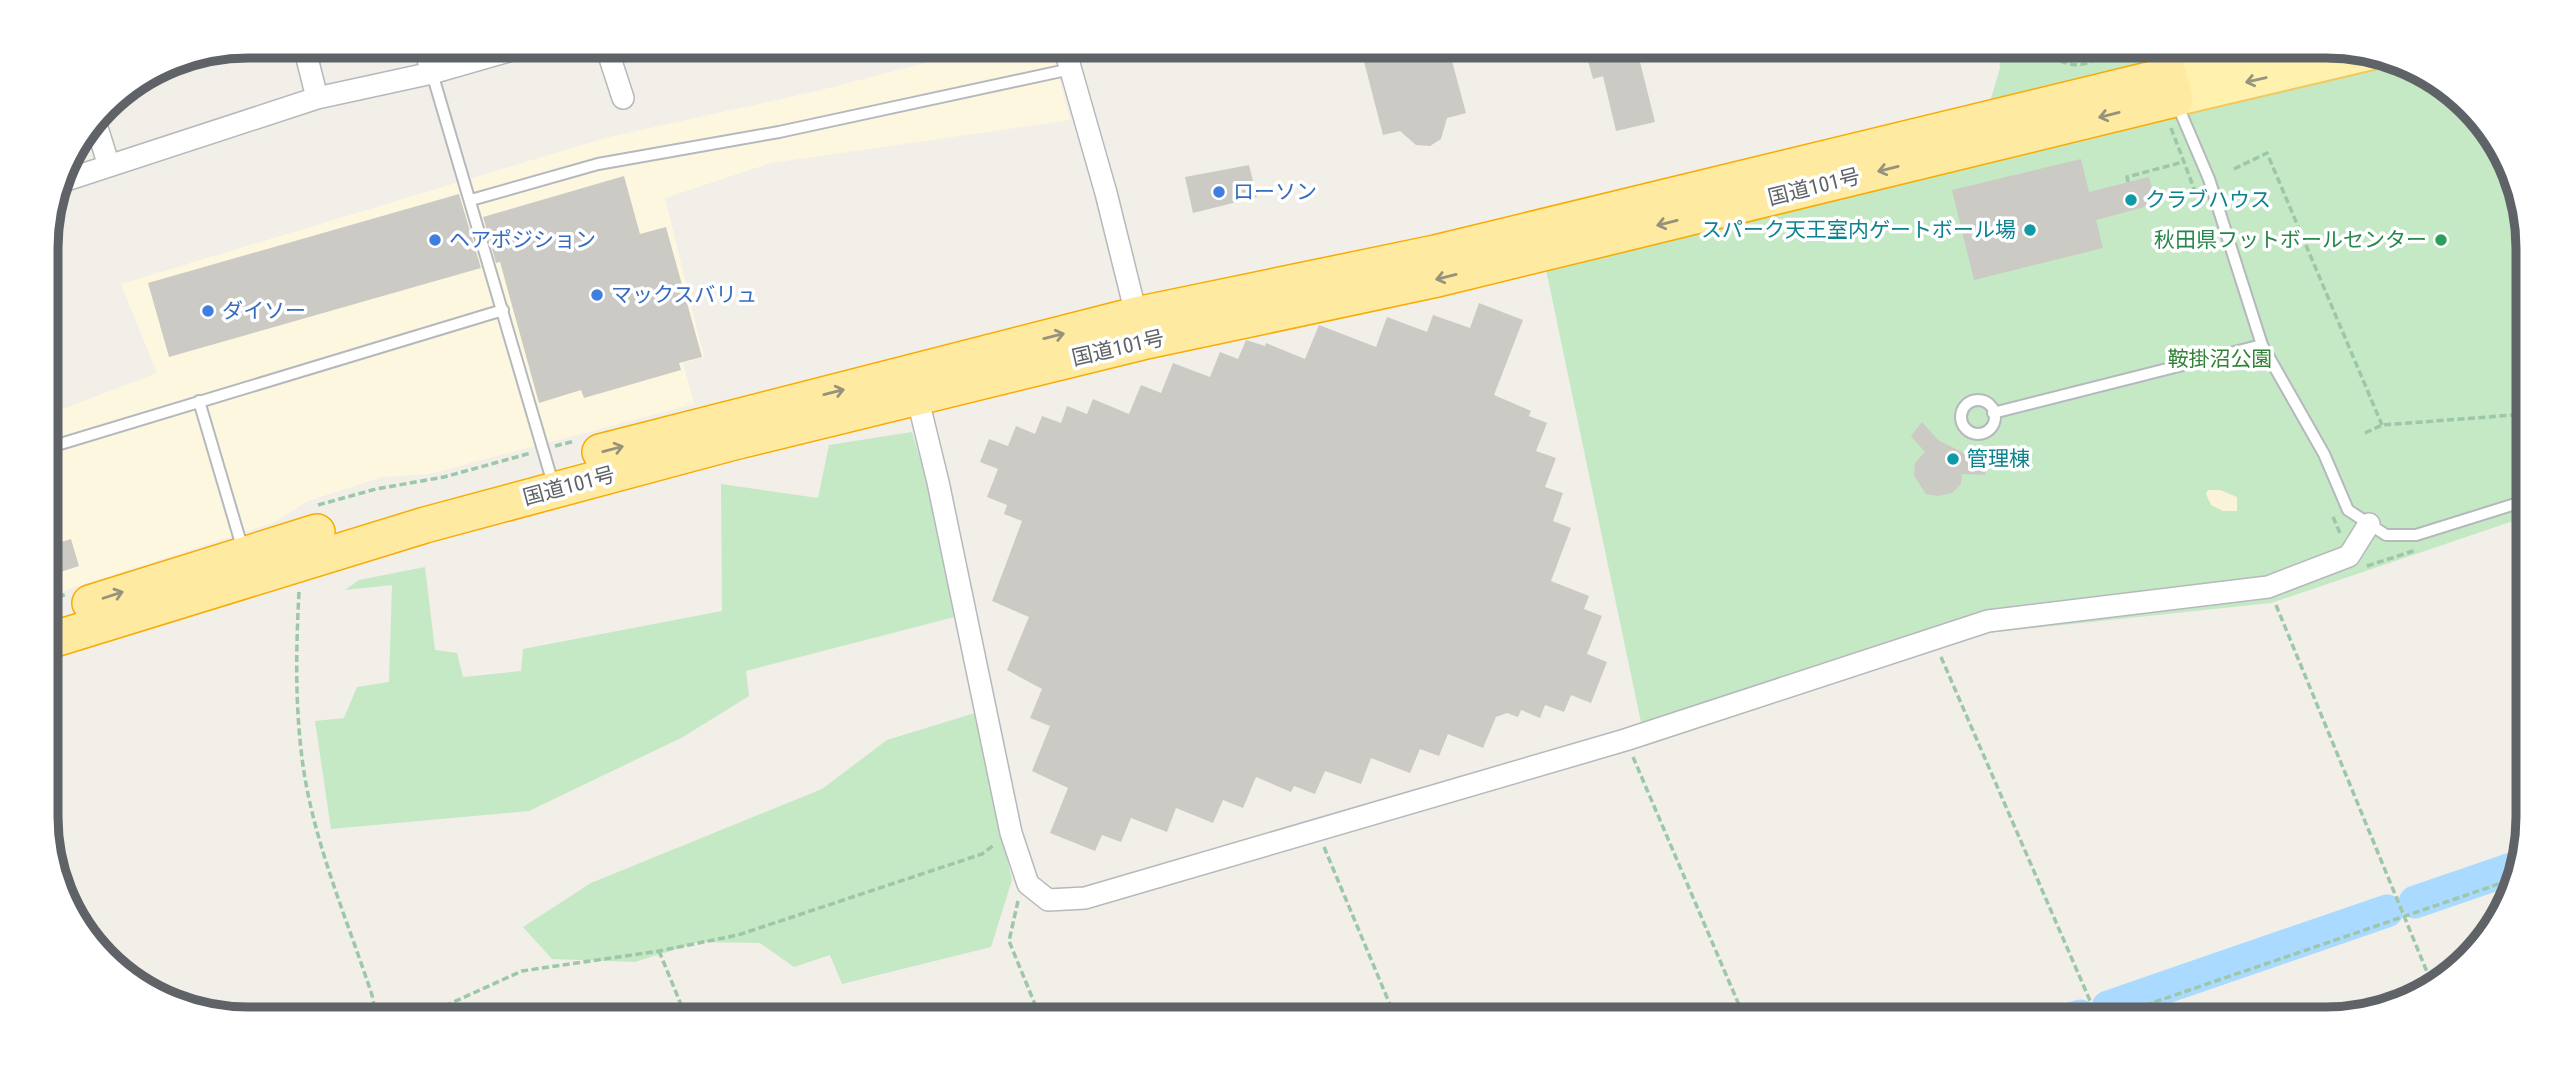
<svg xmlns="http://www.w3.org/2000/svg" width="2574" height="1065" font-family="'Roboto Condensed','Noto Sans JP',sans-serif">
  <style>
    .commercial { fill: #fef7e0 }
    .green { fill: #c5e8c5 }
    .sand { fill: #fbf3d9 }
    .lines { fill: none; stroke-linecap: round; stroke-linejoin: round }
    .river { stroke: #aadaff; stroke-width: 33 }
    .building { fill: #cccac5 }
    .service-casing { stroke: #b5b8bc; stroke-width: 14 }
    .minor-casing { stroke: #b5b8bc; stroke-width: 24 }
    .primary-casing { stroke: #f2c960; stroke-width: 37 }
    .trunk-casing { stroke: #f9ab00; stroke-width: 38 }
    .path { stroke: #9cc7a9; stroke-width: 3.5; stroke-dasharray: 7 3.5; stroke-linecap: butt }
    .service { stroke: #fff; stroke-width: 10 }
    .minor { stroke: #fff; stroke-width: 21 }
    .primary { stroke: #fff2af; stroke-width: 33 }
    .trunk { stroke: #feeaa1; stroke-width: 35 }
    .oneway { stroke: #979581 }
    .oneway2 { stroke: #97927c }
    .shop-dot { fill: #3f7fe0; stroke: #fff; stroke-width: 2.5 }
    .culture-dot { fill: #0f9aa8; stroke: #fff; stroke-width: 2.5 }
    .leisure-dot { fill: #2e9e5b; stroke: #fff; stroke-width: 2.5 }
    .labels { text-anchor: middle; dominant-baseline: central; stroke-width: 7; stroke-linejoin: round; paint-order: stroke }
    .street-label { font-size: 21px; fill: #5f6368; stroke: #fff }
    .shop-label { font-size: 21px; fill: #366cbe; stroke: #fff; text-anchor: start }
    .culture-label { font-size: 21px; fill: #0d838f; stroke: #fff; text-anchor: start }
    .leisure-label { font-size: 21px; fill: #27864d; stroke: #fff; text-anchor: end }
    .park-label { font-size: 21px; fill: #348238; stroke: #fff }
    .rim { fill: none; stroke: #5f6368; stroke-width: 9 }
  </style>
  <rect width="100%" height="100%" fill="#f1efe8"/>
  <path class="commercial" d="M991,46H1051L1070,120L771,163L665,198L704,357L683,363L694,404L429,474L382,477L308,501L275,522L48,596L47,415L157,373L121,284L605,138L817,91Z"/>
  <path class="green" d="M1998,46H2250L1988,109L2000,68Z
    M2400,62L2486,124L2527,221L2528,516L2271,603L1987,633L1646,746L1545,265Z
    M912,432L966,614L746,671L749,696L683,737L529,811L331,829L315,721L344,718L357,687L389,682L392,585L345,590L359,580L425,567L435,650L457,653L463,677L521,671L523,649L722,611L721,484L818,498L829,445Z
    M975,713L1012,880L991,947L842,984L830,955L794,967L760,943L699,942L635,962L552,959L523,927L591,883L822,789L887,740Z"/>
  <path class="sand" d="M2208,490H2220L2237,497V511H2223L2211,505L2206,494Z"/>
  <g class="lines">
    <path class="river" d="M2415,902L2520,866
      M2108,1007L2387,911
      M2070,1019L2081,1016"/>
  </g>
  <path class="building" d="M1360,46H1448L1466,113L1447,118L1441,139L1430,146L1416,145L1400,131L1383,135Z
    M1584,46H1636L1655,122L1616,131L1603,76L1593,79Z
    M2081,159L2089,192L2149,177L2156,204L2096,220L2103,248L1974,280L1952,190Z
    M1249,165L1257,197L1193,213L1185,177Z
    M624,176L640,234L666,227L702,357L679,363L681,370L584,398L581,390L539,403L500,262L496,263L483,217Z
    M459,194L481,268L169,357L148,283Z
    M1479,303L1523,320L1494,395L1531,411L1529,416L1547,423L1536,451L1556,458L1545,487L1563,493L1553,521L1571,528L1551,581L1589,596L1584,609L1602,616L1587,654L1607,662L1591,703L1571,695L1564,712L1545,705L1540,718L1521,710L1518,717L1507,713L1496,717L1483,748L1448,734L1439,756L1420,749L1410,773L1371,758L1361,784L1325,771L1315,794L1294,786L1291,792L1256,777L1243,808L1223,800L1213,823L1176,808L1167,832L1131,818L1121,842L1102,835L1095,851L1050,833L1068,788L1032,771L1050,726L1030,718L1042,689L1007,670L1029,617L992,601L1022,521L1004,514L1007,505L987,497L998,469L980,462L989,439L1008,446L1016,426L1035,434L1042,416L1061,423L1067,406L1087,414L1093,399L1129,414L1141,385L1161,393L1173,363L1210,377L1220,352L1238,359L1246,340L1265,346L1266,343L1305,359L1319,325L1376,347L1387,317L1427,332L1433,315L1470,328Z
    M1922,422L1938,440L1966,454L1988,455L1985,475L1962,474L1961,484L1952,493L1938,496L1926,494L1914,476L1915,463L1925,452L1911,436Z
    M71,539L79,566L48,576V546Z"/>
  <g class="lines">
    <defs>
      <path id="service" d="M432,73L554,487
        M2177,104L2209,179L2262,345L2324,454L2348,510L2386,535H2416L2528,500
        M471,200L598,164L779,132L1071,69
        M1961 417a17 17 0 1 1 34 0a17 17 0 1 1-34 0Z
        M199,401L243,550
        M1993,413L2262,345
        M47,448L503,310"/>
      <path id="minor" d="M304,46L317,98
        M424,46L432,73
        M606,46L623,98
        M1064,46L1106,193L1139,326
        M95,121L109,166
        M60,182L317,98L432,73L526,46
        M917,396L938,482L1011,833L1028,884L1048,900L1085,898L1625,740L1988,621L2268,587L2349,556L2369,524"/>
      <path id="primary" d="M2169,75L2293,46
        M2175,99L2370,53"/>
      <path id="trunk" d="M600,452L1136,315L1435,253L2169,75
        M90,603L317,532
        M48,641L425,525L734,442L1142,342L1433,280L2175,99L2161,46"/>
    </defs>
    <use href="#service" class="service-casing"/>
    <use href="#minor" class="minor-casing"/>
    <use href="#primary" class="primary-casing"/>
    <use href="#trunk" class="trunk-casing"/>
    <path class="path" d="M2045,46C2062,71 2091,71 2108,46
      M2128,57L2132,46
      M2171,128L2195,191
      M2234,169L2267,153L2382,425
      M2128,182L2127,177L2183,162
      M2365,433L2382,425L2527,414
      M555,446L575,441
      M318,505L376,489L444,477L531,453
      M2333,517L2340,533
      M2367,566L2416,550
      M299,592C296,648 295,702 302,758C312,839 347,919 372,995L377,1019
      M48,600L67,594
      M2276,605L2432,984
      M1941,657L2098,1019
      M1633,757L1745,1019
      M1324,847L1396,1019
      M1018,901L1009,941L1041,1019
      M659,951L687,1019
      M416,1019L522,971L659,951L738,935L982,854L994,845
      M2105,1019L2519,877"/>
    <use href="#service" class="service"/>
    <use href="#minor" class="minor"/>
    <use href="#primary" class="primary"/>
    <use href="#trunk" class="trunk"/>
  </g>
  <defs><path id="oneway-shaft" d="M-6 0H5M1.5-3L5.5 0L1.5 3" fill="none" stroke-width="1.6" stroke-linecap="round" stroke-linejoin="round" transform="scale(1.75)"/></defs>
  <use class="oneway" href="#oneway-shaft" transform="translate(2256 80) rotate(167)"/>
  <g class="oneway2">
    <use href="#oneway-shaft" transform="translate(2109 115) rotate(166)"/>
    <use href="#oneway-shaft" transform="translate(1888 169) rotate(166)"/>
    <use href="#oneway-shaft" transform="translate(1667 223) rotate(166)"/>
    <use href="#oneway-shaft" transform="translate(1446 277) rotate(166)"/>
    <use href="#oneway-shaft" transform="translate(1054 336) rotate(-14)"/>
    <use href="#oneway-shaft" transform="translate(834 392) rotate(-14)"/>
    <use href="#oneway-shaft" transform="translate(613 449) rotate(-15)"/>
    <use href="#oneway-shaft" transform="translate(113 595) rotate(-18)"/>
  </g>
  <g class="shop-dot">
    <circle cx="1219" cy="192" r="7"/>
    <circle cx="435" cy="240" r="7"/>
    <circle cx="597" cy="295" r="7"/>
    <circle cx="208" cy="311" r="7"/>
  </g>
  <g class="culture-dot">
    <circle cx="2131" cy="200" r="7"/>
    <circle cx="2030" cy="230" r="7"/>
    <circle cx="1953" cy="459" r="7"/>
  </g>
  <circle class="leisure-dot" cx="2441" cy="240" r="7"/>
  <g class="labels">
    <g class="street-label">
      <text transform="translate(1814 187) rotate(-14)">国道101号</text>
      <text transform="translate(1118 348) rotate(-13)">国道101号</text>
      <text transform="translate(569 486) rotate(-15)">国道101号</text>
    </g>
    <g class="shop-label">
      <text x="1233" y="192">ローソン</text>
      <text x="449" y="240">ヘアポジション</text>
      <text x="611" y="295">マックスバリュ</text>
      <text x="222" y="311">ダイソー</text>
    </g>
    <g class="culture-label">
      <text x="2145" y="200">クラブハウス</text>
      <text x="2016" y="230" text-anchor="end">スパーク天王室内ゲートボール場</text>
      <text x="1967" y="459">管理棟</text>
    </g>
    <g class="leisure-label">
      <text x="2427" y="240">秋田県フットボールセンター</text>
    </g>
    <g class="park-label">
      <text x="2220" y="359">鞍掛沼公園</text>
    </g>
  </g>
  <path d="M0 0H2574V1065H0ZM248 58H2326A190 190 0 0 1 2516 248V817A190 190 0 0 1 2326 1007H248A190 190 0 0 1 58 817V248A190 190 0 0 1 248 58Z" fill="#fff" fill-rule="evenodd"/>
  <path class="rim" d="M248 58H2326A190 190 0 0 1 2516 248V817A190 190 0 0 1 2326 1007H248A190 190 0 0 1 58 817V248A190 190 0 0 1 248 58Z"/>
</svg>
